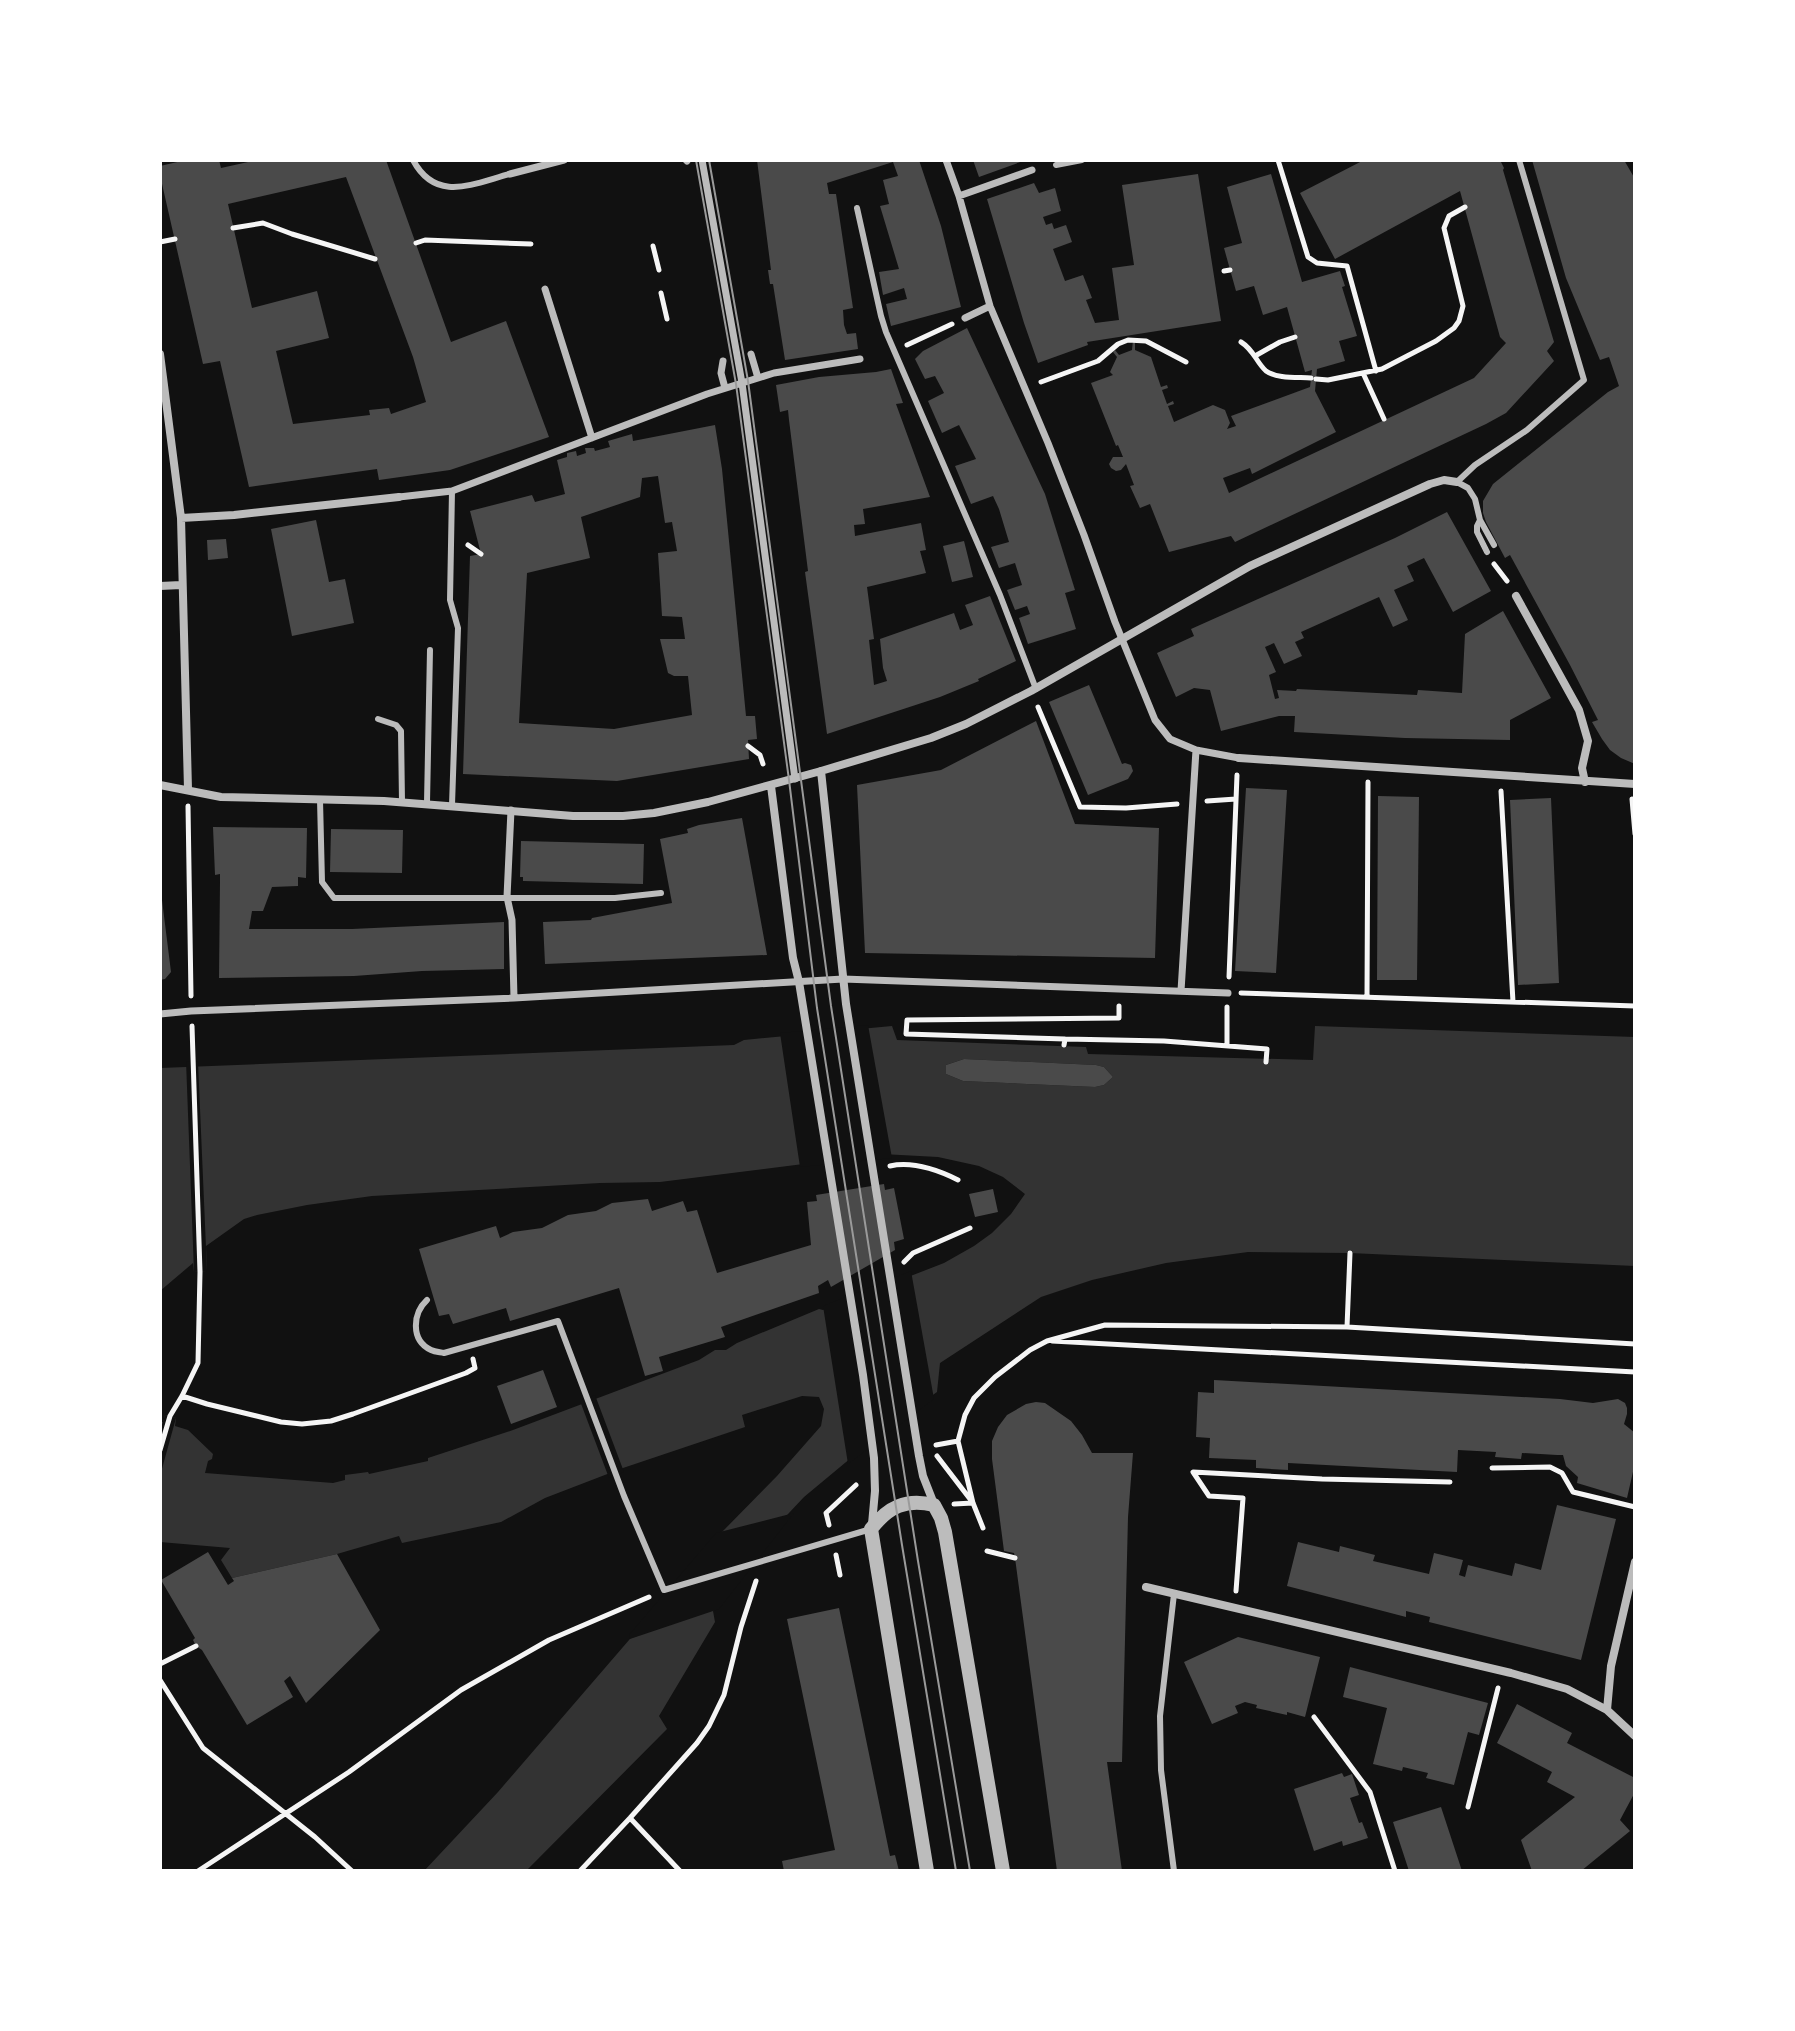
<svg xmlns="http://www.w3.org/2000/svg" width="1795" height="2031" font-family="'Noto Sans',sans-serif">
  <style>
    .water { fill: #333; fill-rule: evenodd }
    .pier { fill: #111 }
    .building { fill: #4a4a4a; fill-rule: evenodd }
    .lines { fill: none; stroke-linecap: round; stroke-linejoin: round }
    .path { stroke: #f5f5f5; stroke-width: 5 }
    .service { stroke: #bcbcbc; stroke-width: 6 }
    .pedestrian { stroke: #bcbcbc; stroke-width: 7 }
    .minor { stroke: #bcbcbc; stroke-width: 8 }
    .tertiary { stroke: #bcbcbc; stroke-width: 14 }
    .tram { stroke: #9a9a9a; stroke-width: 2 }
  </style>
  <rect width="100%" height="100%" fill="#111"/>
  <path class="water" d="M892,1026L897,1040L1086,1047L1088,1054L1313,1060L1315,1026L1635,1037V1266L1350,1253L1248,1252L1166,1263L1092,1280L1041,1297L940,1363L937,1392L887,1428L804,1497L788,1514L713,1611L715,1622L659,1716L667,1729L526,1871H424L498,1792L723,1531L777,1476L821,1426L824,1409L819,1397L802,1396L742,1415L745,1427L623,1468L545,1498L501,1522L402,1543L399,1536L337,1554L232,1578L221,1560L230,1548L160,1542V1422H163L165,1415L176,1418L175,1426L188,1430L213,1454L212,1459L208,1461L205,1473L333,1483L345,1480V1475L368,1472L369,1474L428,1461V1458L513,1430L699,1360L715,1350H726L737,1343L819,1309L823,1310L944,1263L974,1246L992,1233L1011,1214L1025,1194L1003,1177L979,1166L938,1157L882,1154L660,1182L600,1183L372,1196L307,1205L257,1215L244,1219L206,1246L207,1271L194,1272L193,1263L160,1291V1068L734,1045L744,1040ZM964,1059L1096,1065L1104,1067L1113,1077L1104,1085L1095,1087L963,1081L946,1074V1065Z"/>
  <path class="pier" d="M868,1025L892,1158L800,1167L780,1033Z
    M186,1061L198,1062L207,1271L194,1272Z
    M911,1271L934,1399L848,1464L823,1306Z
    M595,1395L624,1472L609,1478L580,1401Z
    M165,1415L176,1418L160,1476V1431Z
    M794,1513L719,1609L630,1639L629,1635L716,1533Z"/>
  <path class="building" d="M186,160H219L221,168L257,160H386L451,342L506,321L549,437L450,470L379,480L377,469L249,487L220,361L203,364L160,175V166ZM346,177L413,357L426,402L391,414L389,408L369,410L370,415L293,424L276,351L329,338L317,291L252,308L228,204Z
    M757,160H919L941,226L961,307L891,326L886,304L907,299L904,288L883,295L879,272L899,269L880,206L889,204L883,180L898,176L893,162L827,183L829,194H836L853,308L843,310L844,325L847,334L856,333L858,349L785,360L773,284H770L768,270H771Z
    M973,160H1026L979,177Z
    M1364,160H1500L1504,168L1503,170L1554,342L1547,351L1554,361L1506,413L1486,424L1235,542L1231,536L1169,552L1150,504L1140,508L1130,486L1134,485L1126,464L1121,470L1116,471L1111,468L1109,464L1113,457H1123L1118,445L1116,446L1091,383L1113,375L1110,372L1117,357L1113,352L1115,350L1119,355L1132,350L1133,340H1135V350L1151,357L1161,387L1167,385L1168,388L1162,390L1167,404L1173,401L1174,404L1168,406L1174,422L1213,405L1225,410L1230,423L1227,429L1236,426L1231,416L1310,387L1312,370L1305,372L1287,307L1263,315L1254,286L1236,291L1224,248L1242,243L1227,187L1271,174L1302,282L1340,271L1345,286L1342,287L1357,336L1339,341L1345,361L1317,369L1315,391L1336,432L1252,474L1250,468L1223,478L1229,493L1474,378L1506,343L1500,337L1460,191L1335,259L1300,193Z
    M1532,160H1624L1635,179V764L1621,758L1610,750L1602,739L1592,722L1598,720L1570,665L1510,555L1505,558L1486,522L1483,513V501L1493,484L1608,392L1619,386L1609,357L1600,360L1566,278Z
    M1198,174L1221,321L1087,342L1088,345L1038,363L1024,323L987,199L1034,183L1039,193L1055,188L1061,211L1043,217L1046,225L1052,223L1054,229L1066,225L1072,242L1053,249L1065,281L1083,275L1092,298L1086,300L1095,323L1119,320L1112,268L1134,265L1122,185Z
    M967,328L1045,494L1075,590L1065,593L1076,629L1028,644L1019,618L1030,614L1027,606L1015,610L1007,590L1022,585L1015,563L999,568L991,547L1009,542L999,509L993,496L971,504L955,466L976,459L959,425L942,433L928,401L944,393L935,376L925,379L915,359L923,351Z
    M891,369L903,403L896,404L930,497L863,509L865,524L854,525L855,536L921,523L926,550L920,551L926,573L867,587L874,639L869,640L874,685L887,681L883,668L880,639L954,613L960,630L973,625L965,605L990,596L1016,661L978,679L979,681L940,697L827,734L805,572L808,571L789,420L788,410L780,412L776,385L819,377L876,372Z
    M715,425L722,469L746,716H755L757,739L748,740L749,759L617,781L463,774L470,556L481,554L470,511L532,495L535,502L565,494L557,460L567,457V453L576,451L577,456L586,453L585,448H594L595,451L610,447L608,441L632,434L633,441ZM658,476L665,523L672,522L677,551L658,553L662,616L682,617L685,639H660L668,673L674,676H688L692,715L614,729L519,723L527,573L590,558L581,517L640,497L642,478Z
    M1447,512L1491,591L1453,612L1424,558L1407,566L1414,581L1394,590L1408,620L1393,627L1379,597L1301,632L1304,638L1295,642L1302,656L1284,664L1274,643L1265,647L1276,672L1269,675L1275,699L1279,698L1277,690L1296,691L1297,689L1417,695L1418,690L1462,693L1465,634L1503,611L1551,698L1510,720V740L1405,738L1294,732L1295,716H1279L1221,731L1210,690L1194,688L1176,697L1157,653L1194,636L1191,629L1395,538Z
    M316,520L329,582L345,579L354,623L292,636L271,529Z
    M226,539L228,558L208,560L207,540Z
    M964,541L973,577L952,582L943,546Z
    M1089,685L1122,764L1125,763L1131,765L1133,771L1128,779L1088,795L1049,702Z
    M1036,721L1075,824L1159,828L1155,958L865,953L857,785L941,770Z
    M1246,788L1287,790L1276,973L1235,971Z
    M1378,796L1419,797L1417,980H1377Z
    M1551,798L1559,983L1518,985L1510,800Z
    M742,818L767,955L545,964L543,922L591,920L592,918L672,903L660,839L688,833L687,829L699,825Z
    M213,827L307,828L306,878L298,877V886L272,887L263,911H252L249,929H352L504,922V969L422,971L354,976L219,978L220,882V874L215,875Z
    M331,829L403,830L402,873L330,872Z
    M521,841L644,844L643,884L523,881V877H520Z
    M160,900H162L171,972L165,979L160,980Z
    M964,1059L1096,1065L1104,1067L1113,1077L1104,1085L1095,1087L963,1081L946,1074V1065Z
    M884,1184L885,1190L894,1188L904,1239L894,1242L895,1250L831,1287L828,1280L818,1286L819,1293L721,1327L725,1337L659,1357L663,1371L645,1376L619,1288L510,1321L506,1308L453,1324L449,1314L439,1316L419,1249L496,1226L500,1238L513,1232L542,1228L568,1215L596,1211L612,1203L648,1199L652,1211L683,1201L687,1212L697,1210L717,1273L811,1245L807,1202L817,1201L816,1195Z
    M993,1189L998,1212L975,1217L969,1194Z
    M543,1370L557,1407L511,1424L497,1386Z
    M1214,1380L1560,1399L1593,1403L1618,1399L1625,1403L1627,1408V1414L1624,1424L1635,1433V1463L1627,1498L1577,1483L1578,1477L1566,1466L1563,1455H1557L1522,1453L1521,1459L1495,1457L1496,1452L1458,1450L1457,1472L1288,1463V1470L1256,1468V1460L1209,1458L1210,1438L1196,1437L1198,1392L1214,1393Z
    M1036,1402L1045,1403L1071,1421L1082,1435L1092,1453H1133L1128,1517L1122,1762H1107L1122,1871H1057L1015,1558L1014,1553L1004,1551L992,1459V1441L998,1427L1007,1415L1026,1404Z
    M1557,1505L1616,1519L1581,1660L1429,1622L1430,1617L1406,1611V1617L1287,1586L1298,1542L1339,1552L1340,1546L1375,1555L1373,1561L1429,1574L1434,1553L1463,1560L1459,1575L1465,1577L1468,1565L1512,1576L1515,1563L1541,1570Z
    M208,1552L228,1585L234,1581L232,1578L337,1554L380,1630L306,1703L290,1676L284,1681L293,1697L247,1725L202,1650L196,1646L193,1640L195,1638L161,1580Z
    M839,1608L890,1856L895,1855L899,1871H784L782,1861L835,1850L787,1619Z
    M1238,1637L1320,1657L1305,1717L1287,1712V1715L1256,1708L1257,1705L1245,1702L1235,1706L1238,1713L1212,1724L1184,1662Z
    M1350,1667L1488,1703L1479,1735L1468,1732L1454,1785L1426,1778L1428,1773L1403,1767L1402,1771L1373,1764L1387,1708L1343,1697Z
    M1517,1704L1572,1733L1567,1743L1635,1778V1792L1620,1820L1630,1831L1581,1871H1532L1521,1840L1575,1797L1547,1782L1552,1772L1497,1743Z
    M1342,1773L1344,1777L1352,1774L1359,1795L1350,1798L1359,1823L1362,1822L1368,1838L1343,1846L1342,1841L1314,1851L1294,1789Z
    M1441,1807L1462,1871H1409L1393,1822Z"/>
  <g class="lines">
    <path class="path" d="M1278,160L1308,257L1317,263L1347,266L1376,371
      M233,228L263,223L292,234L375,259
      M160,242L175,239
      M416,243L425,240L531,244
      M653,246L659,270
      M1224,271L1230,270
      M661,293L667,319
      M1241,342C1254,350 1256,362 1266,371C1277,379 1298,377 1311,378
      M907,345L952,324
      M1255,356L1280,342L1295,337
      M1363,373L1384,419
      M1316,379L1328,380L1382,369L1436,341L1454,328L1459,321L1463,306L1444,228L1449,216L1465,207
      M1041,382L1098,361L1118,344L1128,340L1146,341L1186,362
      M468,545L481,554
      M1494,564L1507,581
      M1038,707L1080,807L1126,808L1177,804
      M748,746L760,755L763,764
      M1501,791L1513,1002
      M1632,799L1635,834
      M1207,801L1236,799
      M188,806L191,996
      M1229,977L1237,775
      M1241,993L1635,1006
      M1367,997L1368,782
      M1065,1039L906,1034L907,1020L1119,1018V1006
      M1064,1045L1065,1039L1164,1041L1267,1049L1266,1062
      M1227,1046V1007
      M890,1166C913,1161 938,1170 958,1180
      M904,1262L913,1253L970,1228
      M1347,1327L1350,1253
      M1052,1341L1635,1372
      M182,1396L207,1404L281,1422L302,1424L331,1421L353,1414L466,1373L475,1368L473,1359
      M936,1445L958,1441
      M160,1450L170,1416L182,1396L198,1363L200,1272L192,1026
      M937,1456L970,1499
      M1492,1468L1550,1467L1562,1473L1573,1492L1635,1507
      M954,1504L973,1503
      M829,1525L826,1513L856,1485
      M983,1528L973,1503L958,1441L965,1415L974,1398L995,1377L1030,1350L1047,1341L1105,1325L1347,1327L1635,1344
      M987,1551L1015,1558
      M836,1555L840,1575
      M1236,1591L1243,1498L1209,1496L1193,1472L1322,1479L1450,1482
      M160,1664L196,1646
      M160,1680L203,1748L315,1837L352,1871
      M1314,1717L1370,1792L1395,1871
      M1468,1807L1498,1688
      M630,1818L680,1871
      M198,1871L349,1772L461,1690L549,1640L649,1597
      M580,1871L630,1818L697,1743L709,1726L724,1695L741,1627L756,1581"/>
    <path class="service" d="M413,160C436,203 472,184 510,174
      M1056,165L1082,160
      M857,208L881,316L886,332L1000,595L1036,689
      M452,491L450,600L458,628L452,805
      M1480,520L1494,545
      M1487,552L1477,532V526L1480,520L1475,499L1468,488L1457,482L1475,465L1527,430L1584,380L1519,160
      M378,719L396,725L401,731L402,802
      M320,800L322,882L334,898H615L661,893
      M427,803L430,650
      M427,1300C413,1313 410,1340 431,1350C435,1352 439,1352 444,1353L558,1321L624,1496L664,1590L871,1529
      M1174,1594L1160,1716L1161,1770L1174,1871"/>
    <path class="pedestrian" d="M686,160L687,161
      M702,160L742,383L795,779
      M946,160L959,196L990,306L1048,443L1084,535L1115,622L1155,720L1170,739L1196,750L1239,758
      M510,174L564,160
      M959,196L1032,170
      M545,289L592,438
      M965,318L990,306
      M751,354L758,378
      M723,361L721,373L725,388
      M399,497L452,491L707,394L774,373L860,359
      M511,810L507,897L512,920L514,998
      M1181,991L1196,750
      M160,1014L191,1011L514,998L843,979L1228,993"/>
    <path class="minor" d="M160,354L181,518L188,789
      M181,518L234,515L399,497
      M160,586L181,585
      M1516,596L1579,710L1588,741L1582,768L1585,782
      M1239,758L1635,784
      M821,771L846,1004L919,1456L923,1476L934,1504
      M160,785L221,797L384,801L573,816H623L654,813L708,802L821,771L931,738L966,724L1031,691L1250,566L1430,484L1444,480L1457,482
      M771,786L793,958L799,982L863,1375L874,1458L875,1491L872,1524
      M1146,1587L1511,1673L1567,1689L1607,1710L1635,1736
      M1607,1710L1611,1666L1635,1562"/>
    <path class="tertiary" d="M927,1871L871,1529C888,1507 906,1498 934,1505L941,1518L945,1532L1003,1871"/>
    <path class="tram" d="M696,160L736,384L789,780L817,1008L902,1545L956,1871
      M709,160L748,381L831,1006L918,1561L970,1871"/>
  </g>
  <rect width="1795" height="2031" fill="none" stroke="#ffffff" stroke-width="324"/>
</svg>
